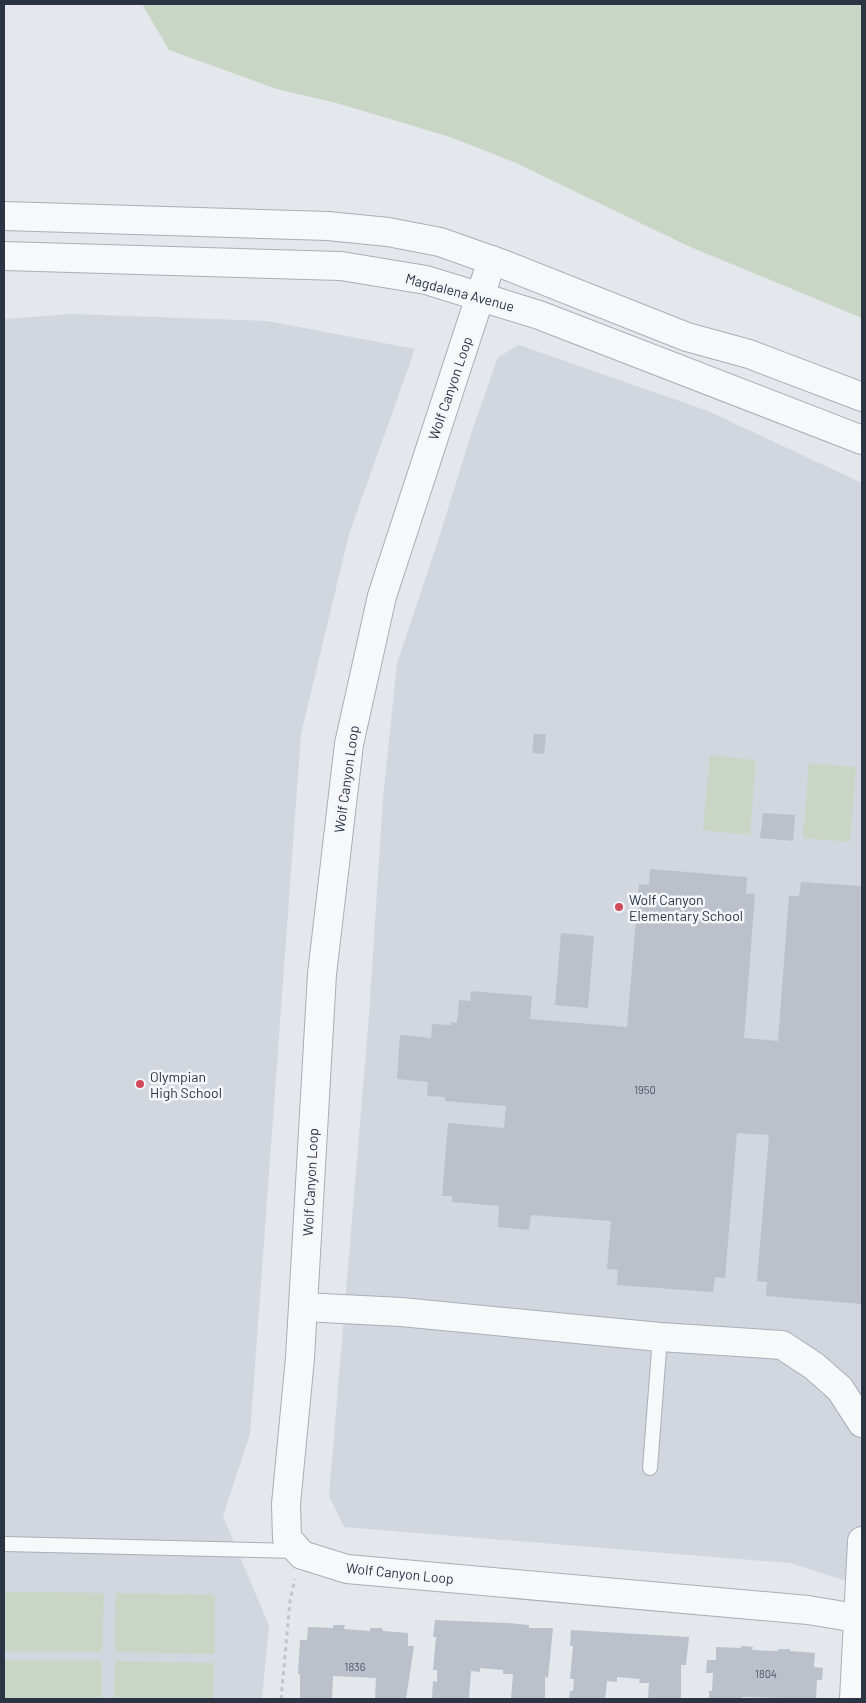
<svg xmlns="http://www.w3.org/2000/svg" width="866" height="1703" font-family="Barlow,sans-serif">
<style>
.built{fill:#d2d6de}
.green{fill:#c9d6c5}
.building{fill:#bbc0ca}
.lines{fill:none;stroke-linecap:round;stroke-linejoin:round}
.service-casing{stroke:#a9aeb7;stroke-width:16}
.minor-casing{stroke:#a9aeb7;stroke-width:30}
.tertiary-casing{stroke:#a9aeb7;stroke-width:30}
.path{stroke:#c2c5cb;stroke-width:3;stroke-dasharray:4 4;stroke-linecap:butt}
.service{stroke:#f7f8fa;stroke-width:14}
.minor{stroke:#f7f8fa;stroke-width:28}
.tertiary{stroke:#f7f8fa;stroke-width:28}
.poi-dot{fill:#d1495b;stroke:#f4f6f9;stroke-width:2}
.labels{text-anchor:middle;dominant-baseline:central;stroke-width:5;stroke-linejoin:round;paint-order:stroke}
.number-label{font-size:11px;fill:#4f5766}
.street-label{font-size:14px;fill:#2b3445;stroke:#f4f6f9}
.poi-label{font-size:14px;fill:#2b3445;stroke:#f4f6f9;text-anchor:start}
</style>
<rect width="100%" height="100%" fill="#e4e7ec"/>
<g class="built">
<path d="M73,314l194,7 148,28 -66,185 -48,200 -51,700 -27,82 46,110 -7,73h-258v-1380z"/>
<path d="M519,345l189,66 154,72v1103l-72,-23 -446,-36 -15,-31 40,-481 14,-216 14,-136 41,-122 35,-113 25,-71z"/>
</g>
<g class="green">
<path d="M142,4h720v314l-174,-72 -174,-84 -64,-25 -110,-33 -63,-15 -108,-39z"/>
<path d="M710,755l46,5 -6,75 -47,-5z"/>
<path d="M809,763l47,4 -6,75 -47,-4z"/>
<path d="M4,1592l100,1 -2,59 -98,-1z"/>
<path d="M116,1593l99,2 -1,59 -99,-2z"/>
<path d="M4,1660l98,1v38h-98z"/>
<path d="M115,1661l99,2 -1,36h-99z"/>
</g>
<g class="building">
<path d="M534,734h12l-2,20 -12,-1z"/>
<path d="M763,813l32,2 -2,26 -33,-3z"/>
<path d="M650,869l97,8 -1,17h9l-11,144 34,3 11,-145h10l2,-14 61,4v418l-96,-8 1,-14 -10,-1 12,-146 -32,-2 -12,145 -10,-1 -2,15 -96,-7 1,-15 -11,-1 4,-48 -80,-6 -2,15 -31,-3 1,-21 -47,-4v-6h-10l6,-73 56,5 2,-22 -61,-5v-4l-18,-1 1,-14 -31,-3 3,-44 31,3 1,-14 19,1v-3l6,1 2,-23 11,1 1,-10 61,5 -2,23 97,8 12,-143 10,1z"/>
<path d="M561,933l33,3 -6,72 -33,-3z"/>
<path d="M435,1620l72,3 22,2v3h24l-5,50 -3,-1v22h-34l2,-25h-10v-4l-23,-2v4l-9,-1 -2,28 -37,-1 1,-17 4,1v-12h-4l3,-33h-3z"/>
<path d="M333,1625h12l-1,4 26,2v-3h12l1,3 25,2v13h6l-8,53h-31l1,-21 -43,-2 -1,23h-32v-25h-2l2,-34h7l1,-13 25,1z"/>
<path d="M571,1630l118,7 -3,28h-5v34h-33l1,-16h-10l1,-4 -23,-2v5l-10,-1 -2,18h-36l1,-8h3l1,-12h-4l3,-33h-3z"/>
<path d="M741,1646l12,1 -1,3 26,1v-2h12v2l25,2 -1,14 9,1 -1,12h-5l-1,19 -74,-2v2h-33v-8h3l1,-18h-7l1,-13h9v-13l25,1z"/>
</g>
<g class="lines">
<defs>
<g id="service">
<path d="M650,1468l10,-131"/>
<path d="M4,1544l294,7"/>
</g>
<g id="minor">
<path d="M303,1307l98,5 259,25 122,8 32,21 26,23 22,34"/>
<path d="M854,1699l8,-158"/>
</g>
<g id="tertiary">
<path d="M4,216l324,10 60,6 52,10 65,23 182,72 62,17 113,43"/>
<path d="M4,256l337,10 85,14 113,35 323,125"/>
<path d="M492,260l-110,336 -33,148 -27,230 -22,384 -14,146 1,34 15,17 45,14 461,41 54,9"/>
</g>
</defs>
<use href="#service" class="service-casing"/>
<use href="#minor" class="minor-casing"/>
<use href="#tertiary" class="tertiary-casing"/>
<path class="path" d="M281,1699l9,-98 5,-22"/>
<use href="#service" class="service"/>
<use href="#minor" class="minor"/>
<use href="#tertiary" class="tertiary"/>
</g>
<g class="poi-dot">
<circle cx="619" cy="907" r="5"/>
<circle cx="140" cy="1084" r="5"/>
</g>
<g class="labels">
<g class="number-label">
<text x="645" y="1089">1950</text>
<text x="355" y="1666">1836</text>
<text x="766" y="1673">1804</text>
</g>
<g class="street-label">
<text transform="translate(460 292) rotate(15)">Magdalena Avenue</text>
<text transform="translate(450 388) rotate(-71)">Wolf Canyon Loop</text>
<text transform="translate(346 779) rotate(-82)">Wolf Canyon Loop</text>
<text transform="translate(310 1182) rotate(-87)">Wolf Canyon Loop</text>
<text transform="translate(400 1573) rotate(6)">Wolf Canyon Loop</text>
</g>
<g class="poi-label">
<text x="629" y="899">Wolf Canyon<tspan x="629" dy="16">Elementary School</tspan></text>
<text x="150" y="1076">Olympian<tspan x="150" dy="16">High School</tspan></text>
</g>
</g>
<rect width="866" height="1703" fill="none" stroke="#2b3445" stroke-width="10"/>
</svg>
